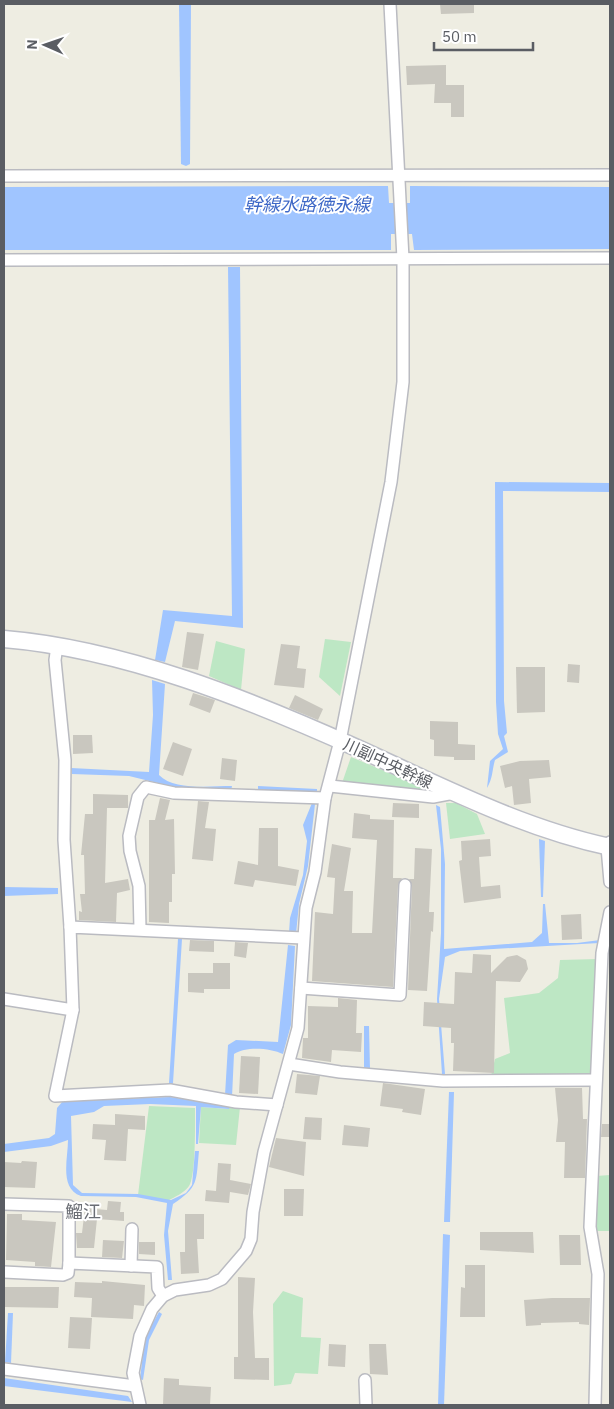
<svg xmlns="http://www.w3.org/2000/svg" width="614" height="1409" font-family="'IBM Plex Sans','Noto Sans JP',sans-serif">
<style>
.green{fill:#bde7c4}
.water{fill:#a0c5ff}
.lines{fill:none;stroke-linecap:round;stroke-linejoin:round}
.stream{stroke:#a0c5ff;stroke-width:4}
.building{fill:#c9c7bf}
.street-casing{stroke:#babbc1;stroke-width:14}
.secondary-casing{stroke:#bcbec6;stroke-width:19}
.street{stroke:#fff;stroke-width:11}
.secondary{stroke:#fff;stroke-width:16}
.labels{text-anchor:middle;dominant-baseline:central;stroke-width:4;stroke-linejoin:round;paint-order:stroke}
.street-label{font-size:16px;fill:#5a5d63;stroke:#fff}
.water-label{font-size:18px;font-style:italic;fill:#3e68c7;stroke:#fff}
.neighbourhood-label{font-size:18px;fill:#6b6e75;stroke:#fff}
</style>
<rect width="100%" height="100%" fill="#eeede2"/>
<g class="green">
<path d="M325,639l26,3 -11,54 -21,-19z"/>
<path d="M216,641l29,8 -4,41 -32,-14z"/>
<path d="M351,757l75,31 1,6 -85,-11z"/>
<path d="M446,803h10l21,11 8,20 -35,5z"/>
<path d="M598,959l-6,117h-101l4,-17 15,-6 -6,-55 35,-5 19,-15 2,-18z"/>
<path d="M149,1106l46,2c0,15 1,68 -6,78 -5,7 -14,11 -22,15l-29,-6z"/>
<path d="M230,1106l10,1 -4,38 -37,-2 2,-36 27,2z"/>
<path d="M610,1175v56h-16l2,-55z"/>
<path d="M283,1291l20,7 -2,39 20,1 -3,36 -23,-1 -4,11 -17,2 -1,-82z"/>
</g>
<g class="water">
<path d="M179,4h12l-1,160 -4,2 -5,-2z"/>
<path d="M388,186l1,17h21v-17l200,1v62l-196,1 -2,-16h-21v16h-387v-63z"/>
<path d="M228,267h12l3,361 -68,-7 -10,41 -10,-2 8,-50 69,6z"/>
<path d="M495,482l115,1v9l-107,-1 1,210 3,32 -3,3 4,16 -13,8c-3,10 -2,18 -8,28l3,-27 13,-12 -5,-15 -2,-32z"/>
<path d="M152,680l13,4 -6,91c15,16 52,11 73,11l-1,5 -53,-3 -49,-12 -57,-2 -1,-6 78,4 4,-57z"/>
<path d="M258,786l59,3v5l-59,-3z"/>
<path d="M312,803l3,1 -7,62 -9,38 -3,30 -7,-1 1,-15 13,-43 4,-34 -4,-16z"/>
<path d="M436,805l4,2 5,57 -1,85 88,-7 10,-9 1,-29h2l4,39h28l23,-3 -1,3 -139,8 -15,6 -6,42 6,75h-3l-5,-75 4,-66v-84z"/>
<path d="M539,839l6,2 -2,56h-2z"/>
<path d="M4,887l54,1v6l-54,2z"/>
<path d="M288,945l7,1 -4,79 -8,29c-13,-6 -37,-8 -49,0l-2,43 -7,-2 3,-50 8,-5 42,2z"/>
<path d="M364,1026h5l1,44h-6z"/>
<path d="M449,1092h5l-4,130h-6z"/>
<path d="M170,1097l60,9 -1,3 -28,-2 -3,37h-2v-38l-46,-2 -46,2 -10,6 -23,4 2,69 9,8 56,1 33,6 15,-7 6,-8 3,-34h4c-3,30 0,36 -26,53l-5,27 4,49h-4l-4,-45 3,-32 -31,-6 -55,-1c-22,-8 -13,-37 -13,-56l-17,6 -47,6v-8l45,-6 6,-4 2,-26 6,-7z"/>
<path d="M443,1234l7,1 -6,170h-6z"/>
<path d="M159,1312l3,2 -13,26 -6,40 -3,-1 5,-42z"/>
<path d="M8,1313h5l-2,50 -6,-1z"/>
<path d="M4,1378l124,18 4,6 -128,-16z"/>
</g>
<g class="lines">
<path class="stream" d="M171,1083l9,-144"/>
</g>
<g class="building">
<path d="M440,4h34v9l-33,1z"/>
<path d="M446,65v20h18v32h-13v-14h-17l1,-19 -28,1 -1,-19z"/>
<path d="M187,632l17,2 -6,36 -16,-3z"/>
<path d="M281,644l19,2 -3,22 9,1 -2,19 -30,-3z"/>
<path d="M568,664l12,1 -1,18 -12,-1z"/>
<path d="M516,667h29v45l-28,1z"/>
<path d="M193,693l22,7 -5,13 -21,-8z"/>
<path d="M295,695l28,14 -5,11 -29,-12z"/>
<path d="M430,721l28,1v22l17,1v15h-21v-3l-20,-1v-16l-4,-1z"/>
<path d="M73,735h19l1,18 -20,1z"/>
<path d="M173,742l19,7 -9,27 -20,-7z"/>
<path d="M222,758l15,2 -2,21 -15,-2z"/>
<path d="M549,760l2,17 -22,2 2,24 -17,2 -2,-19 -7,2 -5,-22 20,-5z"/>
<path d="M93,794l35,1v13h-21l-2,75 23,-4 2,11 -13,3 -1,29 -37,-2v-9l3,1 -2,-18h5l-1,-39h-3l4,-41h8z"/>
<path d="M160,798l10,2 -5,20 9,-1 1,55h-3v28h-3v21l-20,-1v-102h6z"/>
<path d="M198,801l11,1 -4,26 11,1 -3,32 -21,-2z"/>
<path d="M393,803l26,1v14l-27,-1z"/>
<path d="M354,813l16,2v4l24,1 -1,58h9l-4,7 -5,102 -81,-6 3,-69 18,2 2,-36 -8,-1 5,-33 19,4 -7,43h9l-1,42h20l5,-93 -25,-2z"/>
<path d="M259,828h19v38l21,4 -3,16 -41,-6 -2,7 -19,-3 4,-23 20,4z"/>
<path d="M490,839l1,17 -12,1 2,30 19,-2 1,13 -37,5 -5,-42 3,-1 -1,-19z"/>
<path d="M415,848l17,1 -3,63h5l-1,20 -2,-1 -4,60 -19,-1 4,-105 -3,-6h5z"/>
<path d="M581,914l1,25 -20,1 -1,-25z"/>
<path d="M190,940l24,1v11l-25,-1z"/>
<path d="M235,942l13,1 -2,15 -12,-2z"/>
<path d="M473,954l18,1v18l16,-16 10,-2 9,5 2,9 -8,13 -24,-1 -2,92 -41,-2 1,-28h-3v-15l-28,-2 1,-24 30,2 1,-32 17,1z"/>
<path d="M213,963h17v26h-26v4l-16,-1v-19h25z"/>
<path d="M338,998l19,2 -1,33h6l-1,19 -29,-2 -1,12 -29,-4 1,-20h5v-32l30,1z"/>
<path d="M241,1056l19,1 -2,37 -19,-1z"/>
<path d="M297,1074l23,2 -3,19 -22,-2z"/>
<path d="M383,1083l42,6 -4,26 -19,-3 1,-3 -23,-3z"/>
<path d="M555,1088h27l1,31h4l-2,59h-21l1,-36h-9l2,-22z"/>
<path d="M115,1114l30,2v14l-17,-1 -2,32 -22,-1 2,-20 -14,-1 1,-15 22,1z"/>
<path d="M305,1117l17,1 -1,22 -18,-1z"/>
<path d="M602,1124h7v13h-8z"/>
<path d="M344,1125l26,3 -2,19 -26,-2z"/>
<path d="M276,1138l30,4 -2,34 -35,-9z"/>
<path d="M22,1161l15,1 -2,26 -31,-1v-25l17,1z"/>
<path d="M218,1163l13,1 -1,16 21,4 -3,11 -18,-3 -1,11 -24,-2 1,-11 10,1z"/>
<path d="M284,1189h20l-1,27h-19z"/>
<path d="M108,1201l13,1 -1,10h4v9l-27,-2 -3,29h-17l-1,-15h6l3,-25 22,2z"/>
<path d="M7,1214h15v6l34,2 -5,45 -16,-1v-4l-29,-2z"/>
<path d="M185,1214h19v25h-7l2,34 -18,1 -1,-22h5z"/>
<path d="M480,1232h53l1,21 -54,-3z"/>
<path d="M559,1235h21l1,30h-21z"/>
<path d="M103,1240l21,1 -2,17 -20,-1z"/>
<path d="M139,1242h16v13l-16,-1z"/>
<path d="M465,1265h20v52h-25l1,-30 4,1z"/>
<path d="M238,1277l17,1 -2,34 2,46h14v22l-35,-1v-22h4z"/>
<path d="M102,1281l43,4 -1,21 -10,-1 -1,14 -42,-2 1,-19 -18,-1 1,-15 27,1z"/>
<path d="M4,1287h55l-1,21 -54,-1z"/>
<path d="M552,1298h38l-1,27 -10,-1v-2l-38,1v2l-15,1 -2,-26z"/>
<path d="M70,1317l22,1 -2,31 -22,-1z"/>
<path d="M329,1344l17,1 -1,22 -17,-1z"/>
<path d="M369,1344h17l2,31 -18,-1z"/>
<path d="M164,1378l15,1v6l32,2 -1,18h-47z"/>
</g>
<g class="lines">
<defs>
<g id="street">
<path d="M4,176l606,-1"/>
<path d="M4,260l606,-2"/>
<path d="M57,646l-2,14 10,100 -1,80 6,87"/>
<path d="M330,786l103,11 21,-4"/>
<path d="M610,842l-3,5 3,35"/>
<path d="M140,929l-1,-43 -9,-35 -1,-15 9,-39 8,-10 28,6 151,5"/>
<path d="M301,988l99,7 5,-110"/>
<path d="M4,999l69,11 -3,-83 233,11"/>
<path d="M73,1010l-18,86 115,-6 66,12 41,3"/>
<path d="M289,1064l51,8 103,9 153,-1"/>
<path d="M4,1204l65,2v57"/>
<path d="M131,1266l1,-37"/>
<path d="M4,1272l59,3 5,-2 1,-10 88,4 1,21 5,8"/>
<path d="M4,1369l131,17"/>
<path d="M365,1380l1,25"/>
<path d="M140,1405l-7,-32 7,-37 12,-27 11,-13 12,-6 34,-5 13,-6 24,-28 5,-12 2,-27 11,-60 34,-124 8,-120 9,-36 10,-74 15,-57 51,-259 12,-100v-123l-13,-255"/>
<path d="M595,1405l3,-131 -8,-47 12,-274 8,-41"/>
</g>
<path id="secondary" d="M4,639c120,10 244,60 353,109 82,37 164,80 253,99"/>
</defs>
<use href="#street" class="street-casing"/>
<use href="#secondary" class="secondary-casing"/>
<use href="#street" class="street"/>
<use href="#secondary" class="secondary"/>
</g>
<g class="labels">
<g class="street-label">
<text transform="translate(388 763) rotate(25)">川副中央幹線</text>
</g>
<g class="water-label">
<text x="307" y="204">幹線水路徳永線</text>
</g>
<g class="neighbourhood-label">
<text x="83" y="1211">鰡江</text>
</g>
</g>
<rect width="614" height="1409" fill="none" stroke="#5a5d63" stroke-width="10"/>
<g transform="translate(45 45) rotate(272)" stroke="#ffffff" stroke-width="4" paint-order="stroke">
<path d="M0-4L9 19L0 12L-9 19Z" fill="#5a5d63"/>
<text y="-8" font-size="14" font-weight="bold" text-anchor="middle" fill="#5a5d63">N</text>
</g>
<path d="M434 42v8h99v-8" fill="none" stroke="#5a5d63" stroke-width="2.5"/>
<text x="442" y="42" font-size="15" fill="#5a5d63" stroke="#ffffff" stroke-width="4" paint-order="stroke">50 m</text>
</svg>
